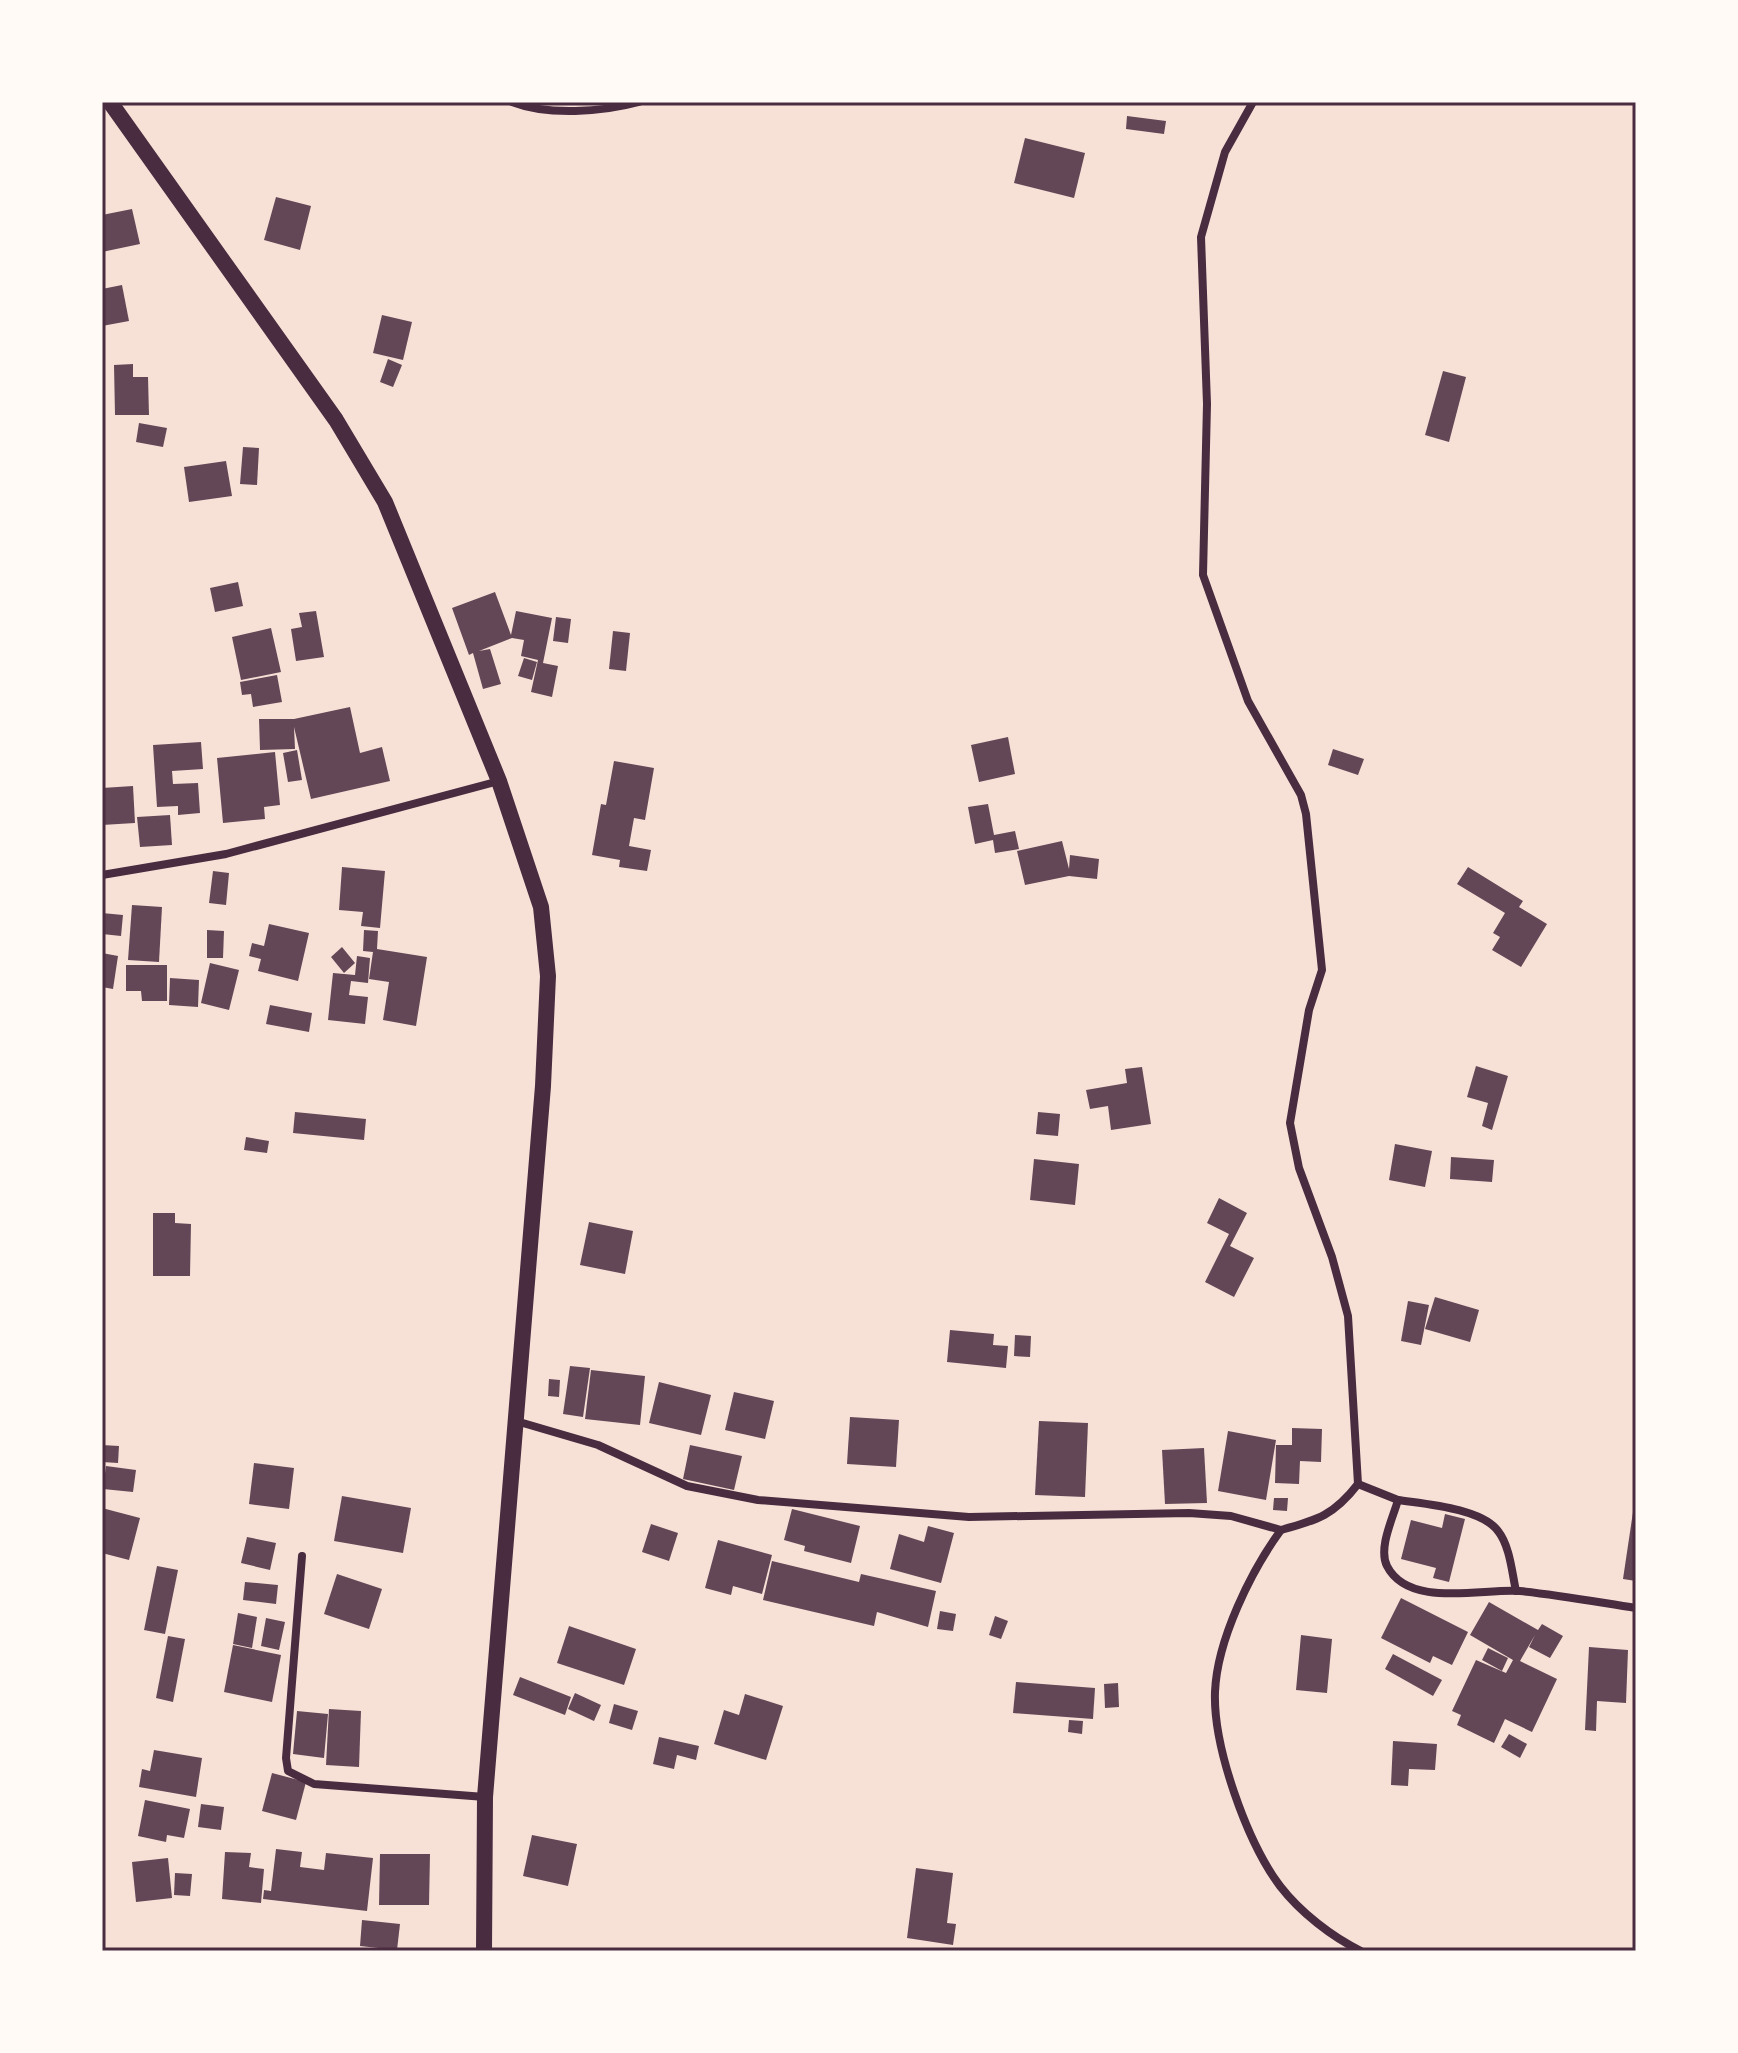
<svg xmlns="http://www.w3.org/2000/svg" width="1738" height="2053" font-family="Inter,sans-serif">
<style>
.building{fill:#644757}
.lines{fill:none;stroke-linecap:round;stroke-linejoin:round}
.minor{stroke:#4a2c40;stroke-width:8}
.secondary{stroke:#4a2c40;stroke-width:16}
.neatline{fill:none;stroke:#4a2c40;stroke-width:3}
</style>
<rect width="100%" height="100%" fill="#f7e1d7"/>
<g class="building">
<path d="M1127,116l39,5 -2,13 -38,-5z"/>
<path d="M1025,138l60,15 -11,45 -60,-15z"/>
<path d="M276,197l35,9 -11,44 -36,-10z"/>
<path d="M132,209l8,35 -38,8v-37z"/>
<path d="M122,285l7,36 -27,5v-37z"/>
<path d="M382,315l30,7 -9,38 -30,-7z"/>
<path d="M388,359l14,6 -9,22 -13,-5z"/>
<path d="M133,364v13h15l1,38h-34l-1,-50z"/>
<path d="M1443,371l23,6 -17,65 -24,-7z"/>
<path d="M139,423l28,5 -4,19 -27,-5z"/>
<path d="M243,447l16,1 -2,37 -17,-1z"/>
<path d="M226,461l6,35 -43,6 -5,-35z"/>
<path d="M238,582l5,24 -28,6 -5,-24z"/>
<path d="M495,592l16,43 5,-24 36,7 -9,45 15,3 -6,31 -21,-5 7,-32 -17,-4 3,-16 -12,-2 -33,13 11,-2 11,35 -18,5 -10,-36 -4,2 -17,-47z"/>
<path d="M316,611l8,46 -28,4 -5,-32 11,-2 -3,-14z"/>
<path d="M556,617l15,2 -3,24 -15,-2z"/>
<path d="M271,628l10,44 -40,8 -9,-43z"/>
<path d="M613,631l17,2 -4,38 -17,-2z"/>
<path d="M524,658l13,4 -5,18 -14,-4z"/>
<path d="M277,675l5,27 -29,5 -2,-13 -9,1 -2,-13z"/>
<path d="M350,707l10,46 22,-6 8,34 -79,18 -17,-72 1,22 -35,1 -1,-31h35z"/>
<path d="M1008,737l7,37 -36,8 -8,-37z"/>
<path d="M201,742l2,27 -31,2 1,13 25,-1 2,30 -22,2v-9l-21,1 -4,-62z"/>
<path d="M1333,749l31,10 -6,16 -30,-10z"/>
<path d="M297,750l5,30 -14,2 -5,-29z"/>
<path d="M275,752l5,53 -16,2 1,12 -42,4 -6,-65z"/>
<path d="M614,761l40,7 -9,52 -11,-2 -5,28 22,4 -4,21 -28,-4 1,-7 -28,-5 9,-51 5,1z"/>
<path d="M133,786l2,37 -33,2v-37z"/>
<path d="M988,804l6,31 21,-4 4,18 -24,4 -2,-13 -18,4 -7,-37z"/>
<path d="M170,815l2,30 -32,2 -3,-30z"/>
<path d="M1062,841l7,28 1,-14 29,4 -2,20 -28,-3 -44,9 -8,-34z"/>
<path d="M342,867l43,4 -5,57 -19,-2 2,-14 -24,-2z"/>
<path d="M1468,867l55,34 -4,6 28,17 -26,43 -29,-17 8,-13 -7,-4 12,-20 -48,-29z"/>
<path d="M213,871l16,2 -3,32 -17,-2z"/>
<path d="M132,905l30,2 -3,55 -31,-2z"/>
<path d="M102,913l21,2 -2,21 -19,-2z"/>
<path d="M269,924l40,9 -11,48 -40,-10 3,-12 -12,-3 3,-13 12,3z"/>
<path d="M207,930l17,1 -1,27h-16z"/>
<path d="M364,930l14,1 -1,18 50,8 -11,69 -33,-6 6,-38 -20,-3 4,-27 -10,-1z"/>
<path d="M342,947l13,16 -11,10 -13,-16z"/>
<path d="M102,953l16,3 -5,33 -11,-2z"/>
<path d="M357,956l13,2 -2,25 -17,-2 -2,14 19,2 -3,27 -37,-4 5,-47 22,2z"/>
<path d="M210,963l29,7 -10,40 -28,-7z"/>
<path d="M126,965h41v36h-25l-1,-10h-15z"/>
<path d="M170,978l29,2 -1,27 -29,-2z"/>
<path d="M270,1005l42,8 -3,19 -43,-8z"/>
<path d="M1476,1066l32,10 -16,54 -10,-4 6,-23 -21,-6z"/>
<path d="M1142,1067l9,57 -40,6 -3,-24 -18,3 -4,-19 41,-7 -2,-14z"/>
<path d="M295,1112l71,7 -2,21 -71,-7z"/>
<path d="M1038,1112l22,2 -2,22 -22,-2z"/>
<path d="M246,1137l23,4 -2,12 -23,-3z"/>
<path d="M1395,1144l37,7 -7,36 -36,-7z"/>
<path d="M1451,1157l43,3 -2,22 -42,-3z"/>
<path d="M1034,1159l45,5 -4,41 -45,-5z"/>
<path d="M1219,1198l28,15 -17,33 24,12 -20,39 -29,-15 24,-48 -22,-11z"/>
<path d="M153,1213h22v10l16,1 -1,52h-37z"/>
<path d="M589,1222l44,9 -8,43 -45,-9z"/>
<path d="M1435,1297l44,13 -9,32 -45,-13z"/>
<path d="M1408,1301l21,4 -8,40 -20,-4z"/>
<path d="M950,1330l44,4 -1,11 15,1 -2,22 -59,-6z"/>
<path d="M1015,1335l16,1 -1,21 -16,-1z"/>
<path d="M570,1366l20,2 -7,49 -20,-3z"/>
<path d="M591,1370l54,6 -5,49 -55,-6z"/>
<path d="M549,1379l11,1 -1,17 -11,-1z"/>
<path d="M659,1382l52,13 -10,40 -52,-12z"/>
<path d="M734,1392l40,9 -9,38 -40,-9z"/>
<path d="M850,1417l49,3 -3,47 -49,-3z"/>
<path d="M1039,1421l49,2 -3,74 -50,-2z"/>
<path d="M1292,1428l30,1 -1,33 -21,-1 -1,23 -24,-1 1,-38h16z"/>
<path d="M1228,1431l48,9 -10,60 -48,-9z"/>
<path d="M102,1445l17,1 -1,17 -16,-1z"/>
<path d="M690,1445l52,11 -8,34 -51,-11z"/>
<path d="M1204,1448l3,55 -42,1 -3,-54z"/>
<path d="M254,1463l40,5 -5,41 -40,-5z"/>
<path d="M106,1466l30,4 -3,22 -30,-3z"/>
<path d="M342,1496l69,12 -8,45 -69,-12z"/>
<path d="M1274,1498h14l-1,13 -14,-1z"/>
<path d="M102,1508l38,10 -11,42 -27,-7z"/>
<path d="M792,1509l68,17 -9,37 -47,-12 1,-5 -21,-6z"/>
<path d="M1633,1512h3v69l-13,-2z"/>
<path d="M1445,1514l20,5 -16,63 -16,-4 3,-10 -35,-9 10,-39 31,8z"/>
<path d="M651,1524l27,9 -9,28 -27,-9z"/>
<path d="M928,1526l26,7 -13,50 -51,-14 9,-35 25,8z"/>
<path d="M247,1537l29,6 -6,27 -29,-7z"/>
<path d="M718,1540l54,15 -10,39 -29,-8 -2,9 -26,-7z"/>
<path d="M772,1561l87,21 2,-8 75,17 -8,36 -51,-15 -3,14 -111,-26z"/>
<path d="M157,1566l21,4 -13,64 -21,-4z"/>
<path d="M337,1574l45,15 -13,40 -45,-15z"/>
<path d="M245,1582l33,3 -2,19 -33,-4z"/>
<path d="M1401,1598l67,34 -16,33 -19,-9 -3,7 -49,-25z"/>
<path d="M1489,1602l49,28 4,-6 21,12 -13,22 -21,-11 6,-12 -15,26 37,18 -25,53 -27,-13 -11,24 -37,-18 4,-10 -9,-4 24,-51 30,13 7,-13 -43,-25z"/>
<path d="M940,1611l16,3 -3,17 -16,-2z"/>
<path d="M238,1613l19,4 -5,31 -19,-4z"/>
<path d="M995,1616l13,5 -7,18 -12,-4z"/>
<path d="M266,1618l19,4 -6,28 -18,-4z"/>
<path d="M569,1626l67,23 -12,36 -67,-22z"/>
<path d="M1301,1635l31,4 -5,54 -31,-3z"/>
<path d="M168,1636l17,3 -12,63 -17,-4z"/>
<path d="M233,1645l48,10 -9,47 -48,-10z"/>
<path d="M1589,1647l39,3 -2,53 -29,-2 -1,30 -11,-1z"/>
<path d="M1488,1648l20,10 -6,13 -20,-11z"/>
<path d="M1393,1654l49,26 -9,16 -48,-27z"/>
<path d="M520,1677l51,20 -6,18 -52,-20z"/>
<path d="M1016,1682l79,6 -2,31 -80,-6z"/>
<path d="M1118,1683l1,24 -14,1 -1,-24z"/>
<path d="M575,1693l26,12 -7,16 -26,-12z"/>
<path d="M745,1694l38,12 -17,54 -52,-16 10,-34 15,5z"/>
<path d="M614,1704l24,7 -6,19 -23,-7z"/>
<path d="M329,1709l32,2 -2,56 -33,-2z"/>
<path d="M297,1711l31,3 -4,44 -31,-4z"/>
<path d="M1069,1720l14,1 -1,13 -14,-2z"/>
<path d="M1509,1734l18,10 -7,14 -19,-11z"/>
<path d="M659,1737l40,9 -3,14 -19,-5 -3,14 -21,-5z"/>
<path d="M1393,1741l44,3 -2,26 -26,-1 -1,17 -17,-1z"/>
<path d="M154,1750l48,8 -6,39 -57,-10 3,-18 8,2z"/>
<path d="M272,1773l34,9 -10,38 -34,-9z"/>
<path d="M145,1800l45,9 -6,29 -17,-3 -1,7 -28,-6z"/>
<path d="M201,1804l23,3 -3,23 -23,-3z"/>
<path d="M532,1835l45,9 -9,42 -45,-10z"/>
<path d="M276,1849l26,3 -2,15 24,3 2,-17 47,5 -6,53 -104,-12 1,-9 7,1z"/>
<path d="M225,1852l26,1 -2,14 15,2 -3,34 -39,-4z"/>
<path d="M380,1854h50l-1,51h-50z"/>
<path d="M168,1858l4,40 -36,4 -4,-40z"/>
<path d="M916,1868l37,5 -6,50 9,1 -3,21 -46,-7z"/>
<path d="M175,1873l17,1 -2,22 -16,-1z"/>
<path d="M362,1920l38,4 -3,26 -37,-4z"/>
</g>
<g class="lines">
<g class="minor">
<path d="M512,102c36,14 90,10 127,0"/>
<path d="M1253,102l-28,50 -24,85 6,167 -4,171 45,126 53,94 5,19 16,156 -13,40 -19,113 9,45 33,89 16,59 10,168c-24,31 -40,36 -77,46 -30,41 -64,110 -66,162 -2,55 32,150 65,194 20,26 52,51 81,65"/>
<path d="M102,875l124,-21 273,-73"/>
<path d="M516,1421l82,24 89,41 71,14 211,17 220,-4 42,3 50,14"/>
<path d="M1358,1484l40,16c-5,18 -20,48 -11,66 22,43 96,22 133,25 39,4 77,11 116,17"/>
<path d="M1398,1500c26,4 83,8 100,31 12,15 14,42 18,60"/>
<path d="M302,1556l-16,202 2,13 26,13 171,13"/>
</g>
<path class="secondary" d="M110,102l226,318 49,82 114,279 42,126 7,69 -5,110 -58,711 -1,154"/>
</g>
<rect width="1738" height="2053" fill="none" stroke="#fffaf5" stroke-width="208"/>
<rect x="104" y="104" width="1530" height="1845" class="neatline"/>
</svg>
